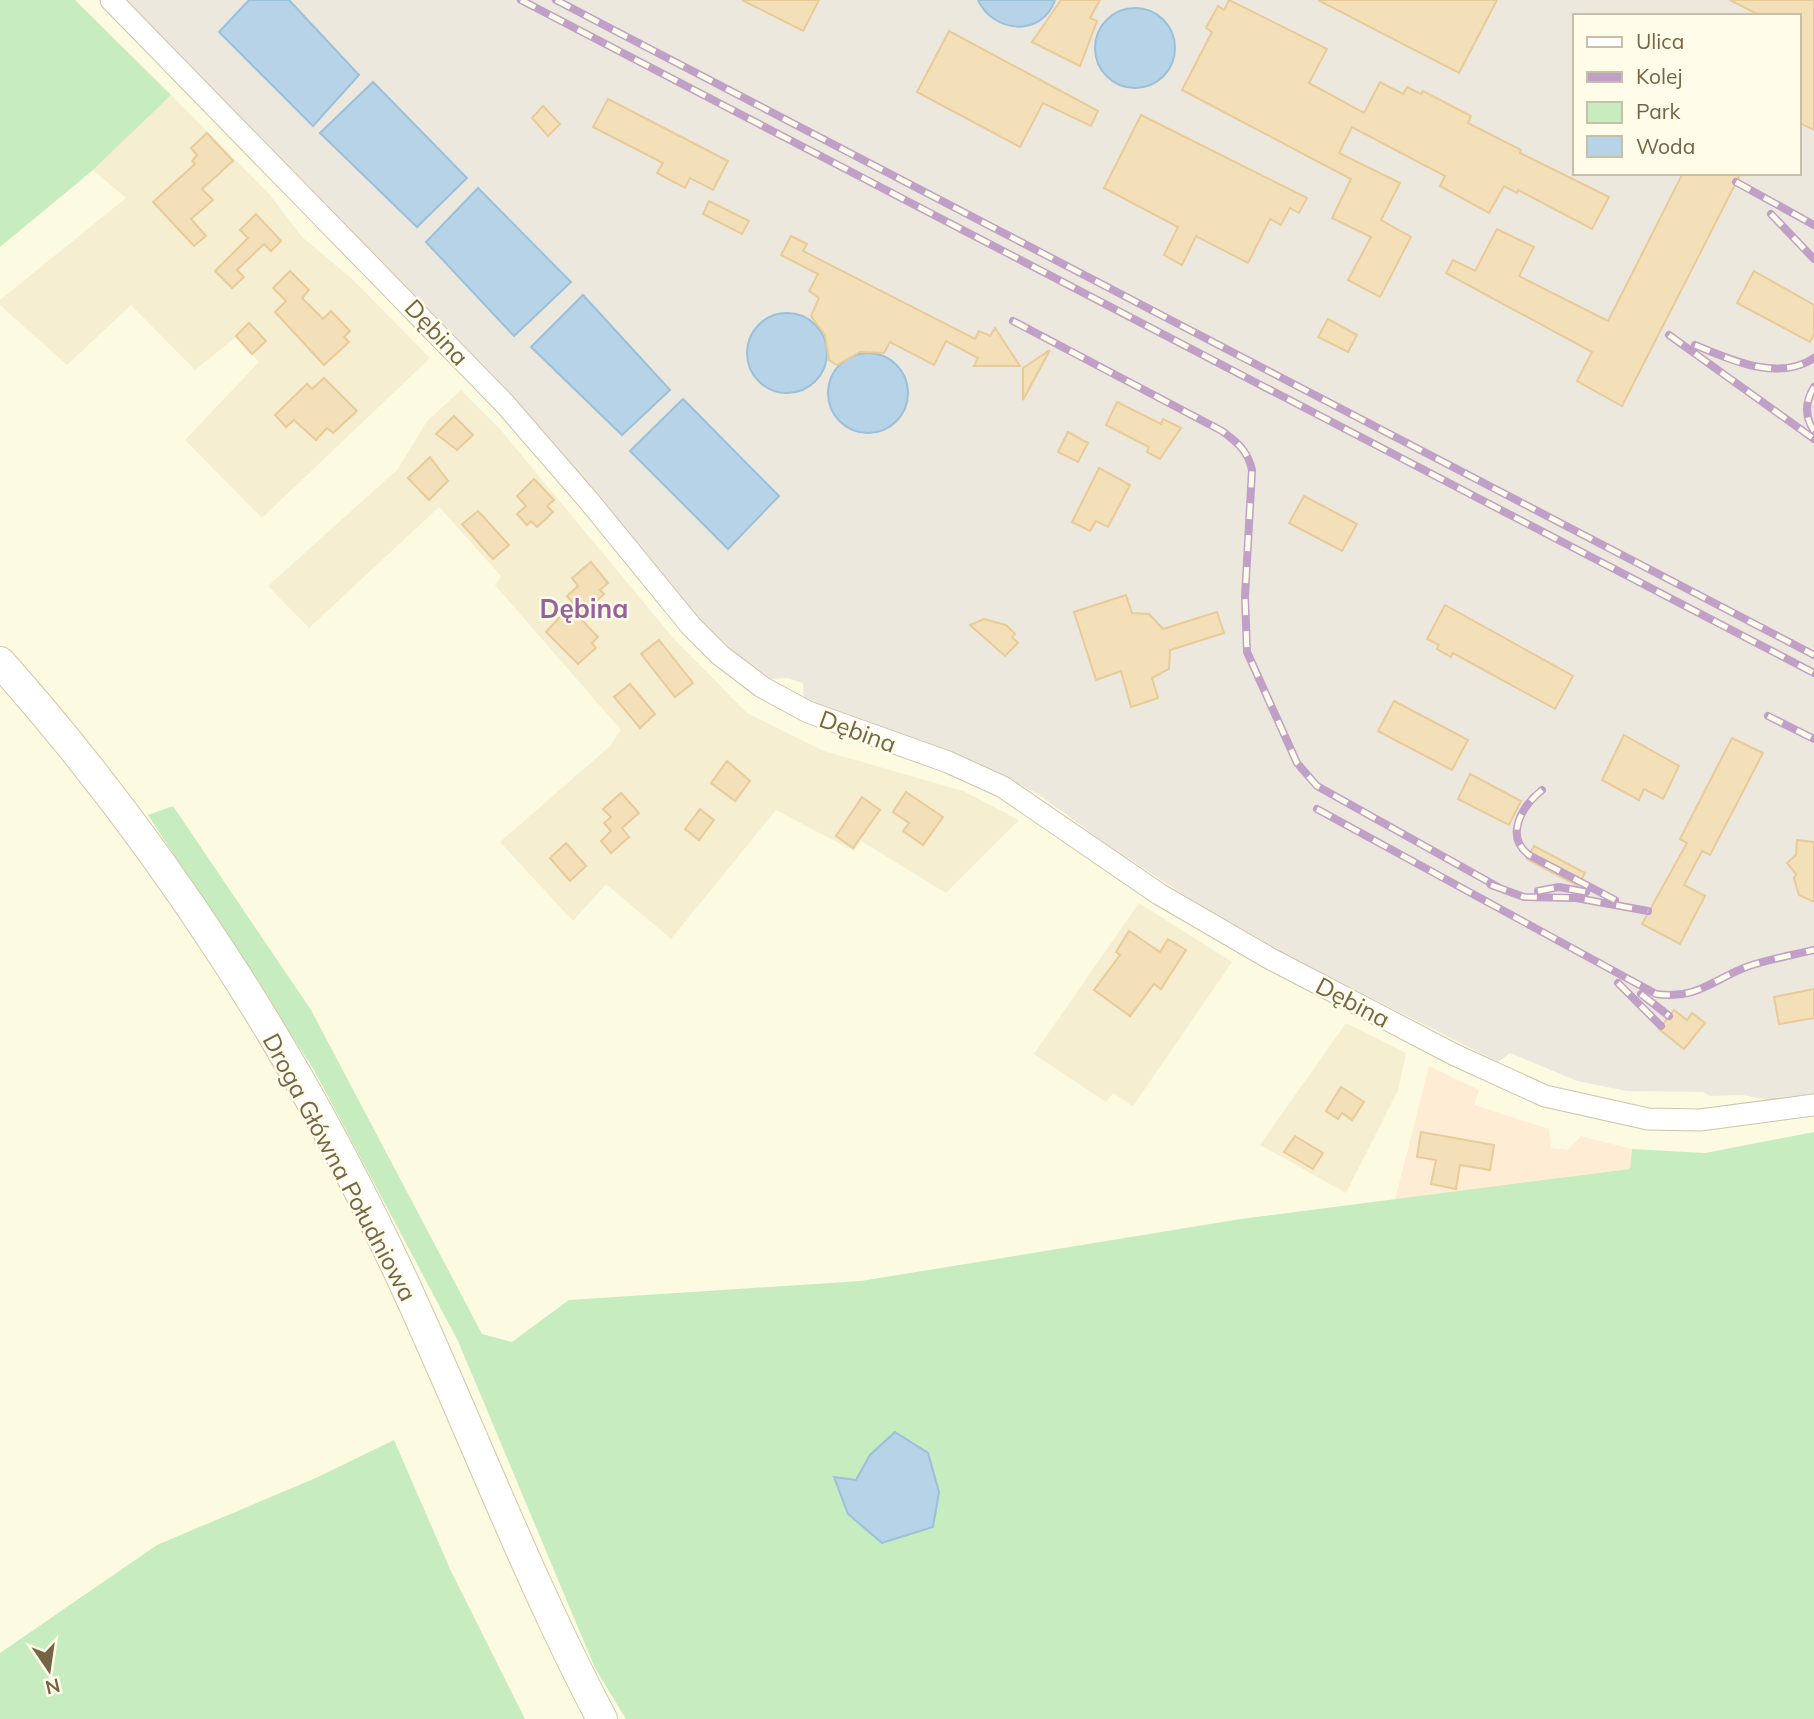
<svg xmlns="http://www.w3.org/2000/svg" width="1814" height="1719" font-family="Mulish,sans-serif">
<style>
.residential{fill:#f5eed0}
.commercial{fill:#feecd5}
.industrial{fill:#ece8dd;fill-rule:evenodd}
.green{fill:#c6ecc0}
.water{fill:#b6d3e8;stroke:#9bc0da;stroke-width:2}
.building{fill:#f4e0b8;stroke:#e8cb98;stroke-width:2}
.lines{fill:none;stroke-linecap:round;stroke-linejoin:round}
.street-casing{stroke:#cfc3a8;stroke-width:23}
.secondary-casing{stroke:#d2c6a5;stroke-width:32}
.street{stroke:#fff;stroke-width:21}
.secondary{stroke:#fff;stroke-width:30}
.rail-casing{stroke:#c0a0c7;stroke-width:8}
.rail{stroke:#fffce9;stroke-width:5;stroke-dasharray:16;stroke-linecap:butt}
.labels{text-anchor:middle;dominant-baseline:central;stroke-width:5;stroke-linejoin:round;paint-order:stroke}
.street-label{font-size:24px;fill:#766447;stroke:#fffce9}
.neighbourhood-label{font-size:26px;font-weight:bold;fill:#96629a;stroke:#fffce9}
</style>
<rect width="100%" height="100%" fill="#fdfae2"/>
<g class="residential">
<path d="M171,95l99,100 32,42 49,41 79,80 -168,160 -77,-78 74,-78 -23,-25 -41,33 -64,-65 -64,60 -67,-60v-5l126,-102 -33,-28z"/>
<path d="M461,390l39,39 173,209 74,75 77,38 139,40 56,29 -73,73 -85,-52 -7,10 -78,-41 -105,129 -65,-55 -33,37 -73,-79 110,-96 11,-16 -126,-145 7,-8 -63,-70 -130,121 -41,-42 130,-117 29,-48z"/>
<path d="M1139,903l93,59 -99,144 -20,-13 -7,9 -72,-48z"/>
<path d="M1346,1023l60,30 -8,37 -52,103 -86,-48z"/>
</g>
<path class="commercial" d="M1429,1066l50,24 -5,15 75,24 2,19 17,2 13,-14 51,13 -2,20 -235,31z"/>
<path class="industrial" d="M124,0h1690v1095l-36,7 -35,-7 -33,1 -7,-4 -76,-1 -50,-10 -67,-28 -12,9 -259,-131 -134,-88 -67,-49 -62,-32 -172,-61 -1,-18 -15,-5 -17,1 -32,-23 -44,-41 -172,-207zM1574,16h224v157h-224z"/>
<g class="green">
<path d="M0,0h75l96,95 -78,75 -93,77z"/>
<path d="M173,806l138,204 171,324 30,8 57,-42 292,-19 380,-62 389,-50 2,-20 73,4 109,-21v587h-1188l-31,-51 -137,-327 -144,-271 -166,-255z"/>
<path d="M394,1440l56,129 75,150h-525v-66l157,-108 161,-68z"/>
</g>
<g class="water">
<path d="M249,0h40l70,75 -46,51 -94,-94z"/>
<path d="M978,0h77c-13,38 -62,33 -77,0z"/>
<circle cx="1135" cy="48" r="40"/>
<path d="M373,82l94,96 -50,49 -97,-94z"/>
<path d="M478,188l93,94 -57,54 -88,-94z"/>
<path d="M583,295l87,95 -48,45 -91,-88z"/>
<circle cx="787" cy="353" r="40"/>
<circle cx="868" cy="393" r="40"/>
<path d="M683,399l96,97 -51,53 -98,-98z"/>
<path d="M895,1432l33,21 11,39 -6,35 -51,16 -34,-29 -14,-37 22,3 14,-25z"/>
</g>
<g class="building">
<path d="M742,0h77l-16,31z"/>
<path d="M1061,0h39l-10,18 7,3 -17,45 -48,-24z"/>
<path d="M1229,0l98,49 -18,34 55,30 16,-31 23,12 4,-7 14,7 2,-3 48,25 -3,7 53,27 -1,3 89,44 -17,32 -74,-39 -1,3 -13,-7 -15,27 -49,-27 5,-10 -93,-49 -13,26 61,30 -19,37 30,17 -31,60 -32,-17 23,-43 -39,-19 19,-39 -169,-89 30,-58 -6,-4 12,-22 6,4z"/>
<path d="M1318,0h179l-38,73z"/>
<path d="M1730,0h84v130l-16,-8v-106h-37z"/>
<path d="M949,31l149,80 -7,15 -48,-23 -23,44 -103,-55z"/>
<path d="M608,99l120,62 -15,29 -23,-12 -5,10 -28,-15 6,-10 -70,-36z"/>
<path d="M543,106l17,18 -12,12 -16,-18z"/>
<path d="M1141,115l166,83 -8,15 -9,-5 -9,17 -11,-6 -22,44 -52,-27 -14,29 -18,-10 14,-28 -74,-39z"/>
<path d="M207,133l26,28 -31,28 11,11 -22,19 15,17 -12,10 -41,-44 42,-38 -3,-3 5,-6 -6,-7z"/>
<path d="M1683,173h58l-119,233 -45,-25 15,-29 -146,-79 7,-13 22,11 22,-42 37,18 -15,29 89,45z"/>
<path d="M709,201l40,20 -7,13 -39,-20z"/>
<path d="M256,214l25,27 -10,10 -7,-7 -27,26 7,7 -12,11 -17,-17 33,-33 -8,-8z"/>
<path d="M791,236l16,8 -4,7 172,88 4,-8 11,5 5,-8 25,38h-46l4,-8 -32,-17 -12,24 -44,-23 -6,11 -24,-1 -23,13 -8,-5 -4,-25 -14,-19 8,-18 -10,-7 9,-17 -37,-19z"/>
<path d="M290,271l19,19 -7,8 21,21 8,-8 19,20 -6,6 5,5 -25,23 -49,-53 11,-11 -13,-13z"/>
<path d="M1754,271l60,34v29l-4,8 -73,-39z"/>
<path d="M1328,319l29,16 -9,17 -30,-15z"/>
<path d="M249,323l17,18 -14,13 -16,-18z"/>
<path d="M1050,350l-27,50v-32z"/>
<path d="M324,378l33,33 -24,22 -6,-5 -11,12 -22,-20 -8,7 -11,-12 32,-31 5,5z"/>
<path d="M1117,402l44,22 2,-5 18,9 -21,31 -13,-7 2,-5 -43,-22z"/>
<path d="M454,416l19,19 -16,15 -21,-16z"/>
<path d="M1068,432l20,11 -10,19 -20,-10z"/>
<path d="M430,457l18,24 -19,19 -21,-22z"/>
<path d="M1099,468l31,17 -22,42 -12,-6 -6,10 -18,-9z"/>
<path d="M534,479l20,21 -7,6 6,6 -16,15 -6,-6 -4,4 -10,-11 9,-8 -9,-10z"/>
<path d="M1304,496l53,28 -15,27 -53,-28z"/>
<path d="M478,511l31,34 -16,14 -31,-35z"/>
<path d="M591,562l17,21 -8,7 4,4 -25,23 19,20 -6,6 4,5 -18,16 -32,-32 27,-29 -6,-7 11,-10 -6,-8z"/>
<path d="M1126,595l6,18 17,1 14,15 54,-17 7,21 -54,17 -1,19 -17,9 6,20 -27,9 -10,-36 -25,9 -22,-68z"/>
<path d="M1445,605l128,71 -18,33 -102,-56 -2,4 -14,-8 2,-4 -12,-6z"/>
<path d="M984,619l22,6 9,9 -3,3 6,6 -13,13 -35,-31z"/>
<path d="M659,640l34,43 -18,14 -34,-43z"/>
<path d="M630,684l25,30 -15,14 -26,-31z"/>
<path d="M1394,701l74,39 -16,30 -74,-39z"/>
<path d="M1624,735l55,31 -16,33 -19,-10 -5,11 -37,-20z"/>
<path d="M1732,738l31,15 -53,102 -8,-4 -18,34 21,11 -25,48 -38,-20 45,-81 -7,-4z"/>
<path d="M727,761l23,20 -15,20 -24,-18z"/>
<path d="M1470,774l51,27 -12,24 -51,-26z"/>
<path d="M906,792l37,25 -20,28 -20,-14 6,-8 -16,-11z"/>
<path d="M621,793l18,20 -17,15 7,9 -18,16 -10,-12 10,-10 -7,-8 7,-6 -8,-8z"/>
<path d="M862,797l18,13 -27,38 -17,-12z"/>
<path d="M700,809l14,11 -15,20 -14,-11z"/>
<path d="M1797,840l17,2v60l-15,-7 -5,-17 2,-4 -9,-11 9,-8z"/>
<path d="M566,843l20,23 -16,15 -20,-23z"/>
<path d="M1534,846l51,27 -7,13 -51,-27z"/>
<path d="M1129,931l31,21 8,-13 18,11 -25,39 -7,-5 -24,32 -36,-26 26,-35 -4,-3z"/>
<path d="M1814,989v29l-35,6 -5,-27z"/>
<path d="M1674,1010l13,10 5,-7 13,10 -21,26 -25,-20z"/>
<path d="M1341,1087l23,15 -12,18 -10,-7 -4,6 -12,-8z"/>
<path d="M1421,1132l73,13 -4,25 -30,-5 -4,24 -25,-5 5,-24 -19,-3z"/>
<path d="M1295,1136l28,17 -10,16 -29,-17z"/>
</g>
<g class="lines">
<defs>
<path id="street" d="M111,0l394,404 84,97 102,125 29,29 42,32 46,25 140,50 55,25 156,107 110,64 186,97 90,41 103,23 52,1 114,-15"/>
<path id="secondary" d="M0,662c164,184 301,398 404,621 67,145 123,294 198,436"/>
</defs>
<use href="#street" class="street-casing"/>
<use href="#secondary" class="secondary-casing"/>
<use href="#street" class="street"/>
<use href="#secondary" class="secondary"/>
<defs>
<g id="rail">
<path d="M521,0l1293,673"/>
<path d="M556,0l1258,655"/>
<path d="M1736,182l78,43"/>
<path d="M1771,214l43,45"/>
<path d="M1013,321l209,110c15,11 26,20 30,39l-7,127 2,55 50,111 20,23 181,101"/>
<path d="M1669,335l145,104"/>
<path d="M1695,345c36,15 83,37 119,13"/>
<path d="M1814,387c-9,15 -10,29 0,44"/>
<path d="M1768,716l46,23"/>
<path d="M1542,790c-20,16 -38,46 -13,65l86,45"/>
<path d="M1317,809l339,185c42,6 57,-15 93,-28 21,-7 44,-11 65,-16"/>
<path d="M1491,885l33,12 52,1 72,13"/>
<path d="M1538,891l21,-4 27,5"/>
<path d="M1618,983l43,43"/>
<path d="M1641,994l28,22"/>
</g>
</defs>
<use href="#rail" class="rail-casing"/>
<use href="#rail" class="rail"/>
</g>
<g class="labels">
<g class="street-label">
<text transform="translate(437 332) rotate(47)">Dębina</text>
<text transform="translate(858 731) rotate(20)">Dębina</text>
<text transform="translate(1353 1002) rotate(28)">Dębina</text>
<text transform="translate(340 1167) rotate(62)">Droga Główna Południowa</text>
</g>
<g class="neighbourhood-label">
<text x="584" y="608">Dębina</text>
</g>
</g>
<rect x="1573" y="14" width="228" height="161" fill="#fffce9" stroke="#c8bfa8" stroke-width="2"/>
<rect x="1587" y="37" width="35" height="10" fill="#ffffff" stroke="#c8bfa8" stroke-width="2"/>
<text x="1636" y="49" font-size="21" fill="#766447">Ulica</text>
<rect x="1587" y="72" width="35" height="10" fill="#c0a0c7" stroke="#c8bfa8" stroke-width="2"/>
<text x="1636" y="84" font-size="21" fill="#766447">Kolej</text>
<rect x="1587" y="102" width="35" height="21" fill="#c6ecc0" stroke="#c8bfa8" stroke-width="2"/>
<text x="1636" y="119" font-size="21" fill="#766447">Park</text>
<rect x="1587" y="136" width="35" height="21" fill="#b6d3e8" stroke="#c8bfa8" stroke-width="2"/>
<text x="1636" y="154" font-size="21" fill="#766447">Woda</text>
<g transform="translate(49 1670) rotate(167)" stroke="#fffce9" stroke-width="5" paint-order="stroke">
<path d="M0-5L12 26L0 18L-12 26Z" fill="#766447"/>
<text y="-10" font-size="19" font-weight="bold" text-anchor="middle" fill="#766447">N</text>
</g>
</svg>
